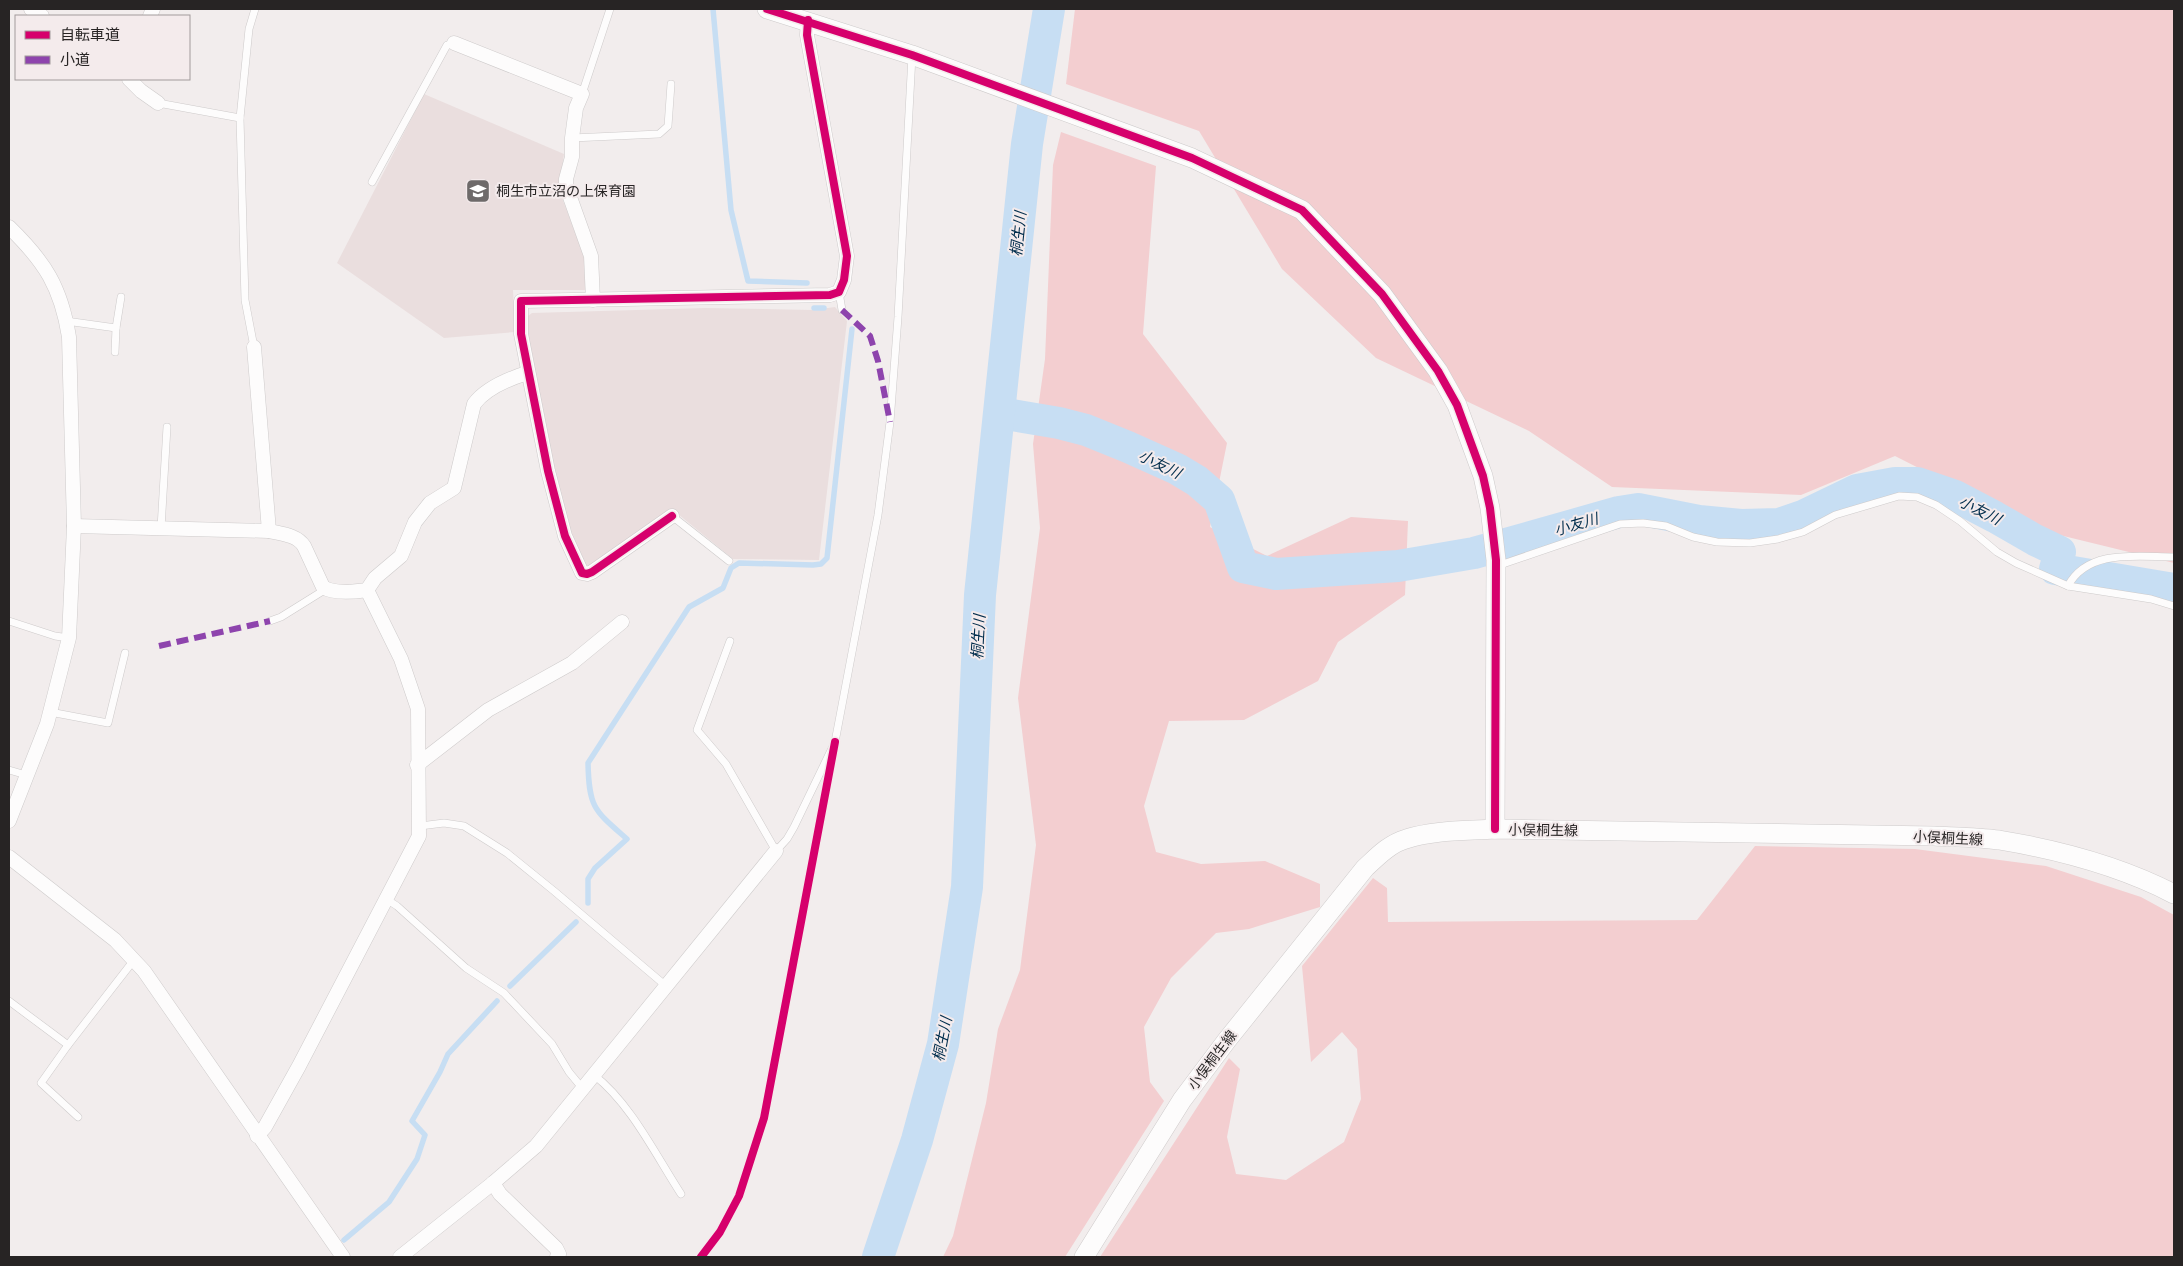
<svg xmlns="http://www.w3.org/2000/svg" width="2183" height="1266" font-family="Ubuntu,'Noto Sans JP',sans-serif">
<style>
.built{fill:#eadede}
.green{fill:#f3ced0}
.lines{fill:none;stroke-linecap:round;stroke-linejoin:round}
.stream{stroke:#c7def3;stroke-width:5.5}
.river{stroke:#c7def3;stroke-width:32}
.lane-casing{stroke:#cecbcb;stroke-width:8}
.street-casing{stroke:#cecbcb;stroke-width:15}
.secondary-casing{stroke:#cecbcb;stroke-width:20}
.lane{stroke:#fdfcfc;stroke-width:7}
.street{stroke:#fdfcfc;stroke-width:14}
.secondary{stroke:#fdfcfc;stroke-width:19}
.quiet{stroke:#8e44ad;stroke-width:6;stroke-dasharray:12 6;stroke-linecap:butt}
.cycleway-casing{stroke:#f4ebec;stroke-width:11}
.cycleway{stroke:#d6006c;stroke-width:8}
.labels{text-anchor:middle;dominant-baseline:central;stroke-width:4;stroke-linejoin:round;paint-order:stroke}
.poi-label{font-size:14px;fill:#272424;stroke:#f4ebec;text-anchor:start}
.street-label{font-size:14px;fill:#272424;stroke:#f4ebec}
.water-label{font-size:15px;font-style:italic;fill:#002d4c;stroke:#f4ebec}
</style>
<rect width="100%" height="100%" fill="#f2eded"/>
<g class="built">
<path d="M424,94l140,60 -5,36 27,71 1,29h-74l2,42 -71,6 -107,-75z"/>
<path d="M835,307l12,14 -28,239 -86,-1 -60,-49h-4l-78,57 -7,-3 -14,-27 -37,-161 -5,-38v-22l4,-3 173,-5 108,2z"/>
</g>
<g class="green">
<path d="M1075,9h1099v554l-131,-32 -148,-75 -94,39 -189,-8 -83,-56 -153,-73 -94,-89 -83,-138 -133,-47z"/>
<path d="M1061,132l95,34 -13,168 84,109 -17,84 57,29 84,-39 57,4 -3,74 -67,47 -20,39 -74,39 -75,1 -25,85 12,46 45,12 64,-3 55,23v23l-71,22 -33,4 -45,45 -27,49 6,55 14,19 -99,156h-122l10,-21 33,-133 12,-74 22,-59 16,-125 -18,-147 22,-170 -7,-84 12,-85 8,-194z"/>
<path d="M1755,846l160,3 131,17 95,31 33,18v342h-1074l129,-199 11,11 -13,68 9,37 50,6 58,-38 17,-43 -4,-50 -15,-17 -31,30 -9,-96 71,-88 14,10 1,34 309,-2z"/>
</g>
<g class="lines">
<g class="stream">
<path d="M713,9l18,201 17,71 59,2"/>
<path d="M814,308h10"/>
<path d="M588,903v-24l7,-11 32,-29c-33,-29 -38,-31 -39,-76l101,-156 34,-19 8,-20 8,-5 74,2 8,-1 6,-6 25,-229"/>
<path d="M510,986l66,-64"/>
<path d="M344,1240l45,-38 28,-43 8,-24 -13,-14 28,-49 8,-18 49,-53"/>
</g>
<g class="river">
<path d="M1000,413l59,10 27,7 42,17 49,22 20,12 22,19 24,67 33,7 122,-8 76,-13 145,-41 19,-3 61,12 42,4 38,-1 26,-9 52,-25 38,-7h22l38,13 40,21 40,23 25,12 -5,17 119,20"/>
<path d="M878,1257l39,-117 26,-96 24,-157 13,-292 47,-451 22,-135"/>
</g>
<defs>
<g id="lane">
<path d="M582,94l28,-85"/>
<path d="M158,103l82,15"/>
<path d="M572,138l87,-4 9,-8 3,-42"/>
<path d="M372,182l75,-137 7,-2"/>
<path d="M839,292l3,18"/>
<path d="M66,321l50,7"/>
<path d="M254,347l-9,-47 -5,-182 9,-89 6,-20"/>
<path d="M115,352l1,-24 5,-31"/>
<path d="M672,516l57,45"/>
<path d="M161,528l6,-101"/>
<path d="M1497,566l123,-42 23,-1 23,3 27,11 24,5 33,1 28,-4 25,-7 32,-17 64,-19 18,1 19,8 24,16 37,31 19,11 52,23 83,13 23,7"/>
<path d="M2068,586c20,-38 71,-29 106,-29"/>
<path d="M9,621l46,15 14,2"/>
<path d="M270,621l11,-4 45,-28"/>
<path d="M730,641l-33,89 29,34 50,87 11,-12 7,-12 41,-85 43,-227 12,-93 8,-105 14,-261"/>
<path d="M50,712l58,11 17,-70"/>
<path d="M9,770l17,5"/>
<path d="M420,826l24,-3 20,3 43,27 47,38 112,95"/>
<path d="M386,899l11,7 69,62 38,25 48,51 17,28 14,17"/>
<path d="M9,1001l59,44"/>
<path d="M594,1075c37,29 61,79 87,119"/>
<path d="M78,1117l-37,-34 27,-38 66,-85"/>
</g>
<g id="street">
<path d="M31,9l11,7"/>
<path d="M150,16l3,-7"/>
<path d="M454,43l128,51 -6,14 -4,30v19l-6,22v7l25,70 2,44"/>
<path d="M129,79l12,12 17,12"/>
<path d="M9,227c36,35 52,60 60,110l5,189 -5,112 -22,86 -38,97"/>
<path d="M254,347l15,184"/>
<path d="M672,516l-80,56 -5,2 -5,-1 -17,-37 -17,-65 -27,-137v-33l309,-6 9,-3 5,-12 3,-24 -40,-221 1,-15"/>
<path d="M74,526l195,5c13,3 28,4 35,15l19,41c11,7 31,5 44,3l8,-12 26,-22 14,-34 15,-19 24,-15 20,-84c12,-16 34,-25 53,-31"/>
<path d="M417,765l71,-55 84,-47 50,-41"/>
<path d="M9,857l106,83 29,31 199,286"/>
<path d="M257,1136l8,-9 34,-61 120,-230 -1,-127 -17,-50 -34,-69"/>
<path d="M493,1183l7,11 56,54 3,6 -2,3"/>
<path d="M400,1257l93,-74 43,-37 240,-295"/>
</g>
<g id="secondary">
<path d="M767,9l145,46 280,103 110,52 80,84 56,77 19,34 26,71 7,32 6,52 -1,269"/>
<path d="M1084,1257l98,-157 45,-60 138,-172c12,-11 24,-24 41,-29 27,-9 60,-8 89,-10l439,7c21,1 44,1 65,4 60,10 121,26 175,54"/>
</g>
</defs>
<use href="#lane" class="lane-casing"/>
<use href="#street" class="street-casing"/>
<use href="#secondary" class="secondary-casing"/>
<use href="#lane" class="lane"/>
<use href="#street" class="street"/>
<use href="#secondary" class="secondary"/>
<g class="quiet">
<path d="M842,310l28,26 8,25 12,61"/>
<path d="M159,646l111,-25"/>
</g>
<defs>
<g id="cycleway">
<path d="M767,9l145,46 280,103 110,52 80,84 56,77 19,34 26,71 7,32 6,52 -1,269"/>
<path d="M672,516l-80,56 -5,2 -5,-1 -17,-37 -17,-65 -27,-137v-33l309,-6 9,-3 5,-12 3,-24 -40,-221 1,-15"/>
<path d="M701,1257l19,-25 19,-36 25,-78 71,-376"/>
</g>
</defs>
<use href="#cycleway" class="cycleway-casing"/>
<use href="#cycleway" class="cycleway"/>
</g>
<defs>
<symbol id="school-square" viewBox="-11 -11 22 22"><rect x="-9" y="-9" width="18" height="18" rx="4" fill="#6e6a6a" stroke="#f4ebec"/><path d="M0-5L7-2L0 1L-7-2ZM-4 1L0 2.5L4 1V4Q0 6-4 4Z" fill="#fff"/></symbol>
</defs>
<g fill-rule="evenodd">
<use href="#school-square" x="464" y="177" width="28" height="28"/>
</g>
<g class="labels">
<g class="poi-label">
<text x="496" y="191">桐生市立沼の上保育園</text>
</g>
<g class="street-label">
<text transform="translate(1543 830) rotate(1)">小俣桐生線</text>
<text transform="translate(1948 838) rotate(3)">小俣桐生線</text>
<text transform="translate(1212 1060) rotate(-53)">小俣桐生線</text>
</g>
<g class="water-label">
<text transform="translate(1018 234) rotate(-84)">桐生川</text>
<text transform="translate(1160 464) rotate(26)">小友川</text>
<text transform="translate(1980 510) rotate(27)">小友川</text>
<text transform="translate(1576 524) rotate(-16)">小友川</text>
<text transform="translate(978 637) rotate(-87)">桐生川</text>
<text transform="translate(942 1039) rotate(-79)">桐生川</text>
</g>
</g>
<rect width="2183" height="1266" fill="none" stroke="#272424" stroke-width="20"/>
<rect x="15" y="15" width="175" height="65" fill="#f4ebec" stroke="#a29b9c"/>
<rect x="25" y="31" width="25" height="8" fill="#d6006c" stroke="#a29b9c"/>
<text x="60" y="40" font-size="15" fill="#272424">自転車道</text>
<rect x="25" y="56" width="25" height="8" fill="#8e44ad" stroke="#a29b9c"/>
<text x="60" y="65" font-size="15" fill="#272424">小道</text>
</svg>
